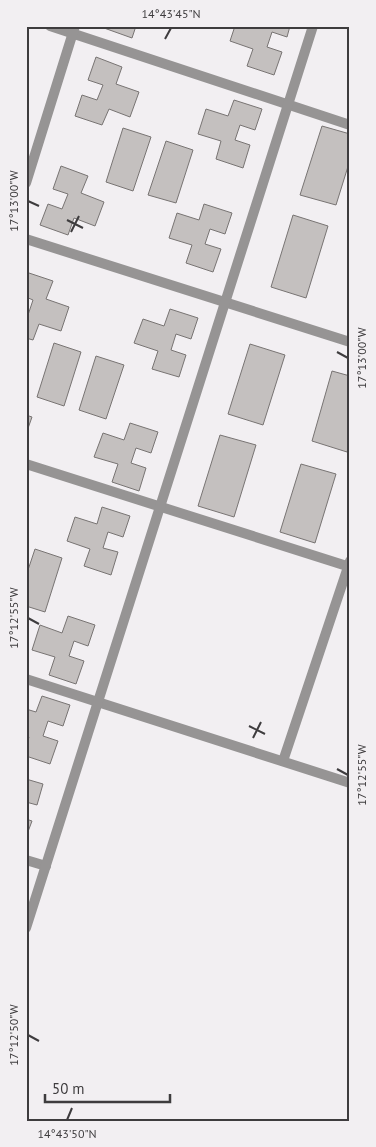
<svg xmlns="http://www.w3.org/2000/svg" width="376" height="1147" font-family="'PT Sans',sans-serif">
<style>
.building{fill:#c4c0bf;stroke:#787473}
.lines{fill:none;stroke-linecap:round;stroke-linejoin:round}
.street{stroke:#969494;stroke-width:10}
.ticks{fill:none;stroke:#3e3c3e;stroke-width:2}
.neatline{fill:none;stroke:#3e3c3e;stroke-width:2}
.ticks-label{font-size:12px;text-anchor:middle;fill:#3e3c3e}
</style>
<rect width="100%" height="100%" fill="#f2eff2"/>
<g class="building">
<path d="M105,26h31l-4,12 -28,-10z"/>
<path d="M235,26h55l-3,11 -15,-5 -5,15 15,5 -8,23 -27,-9 6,-17 -23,-8z"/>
<path d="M96,57l26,10 -6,17 23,8 -9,25 -21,-8 -7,16 -27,-9 7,-21 15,5 6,-15 -15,-5z"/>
<path d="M234,100l28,9 -7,21 -15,-5 -5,15 15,5 -7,23 -27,-9 5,-18 -23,-7 8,-25 22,7z"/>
<path d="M322,126l28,8v26l-14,45 -36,-10z"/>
<path d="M123,128l28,9 -18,54 -27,-9z"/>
<path d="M166,141l27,9 -17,53 -28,-8z"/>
<path d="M61,166l27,10 -7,17 23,9 -9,24 -21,-8 -6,17 -28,-10 8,-21 14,5 6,-15 -15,-5z"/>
<path d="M204,204l28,9 -7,21 -15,-5 -5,15 16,5 -8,23 -27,-9 6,-18 -23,-7 8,-25 22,7z"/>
<path d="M293,215l35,11 -22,72 -35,-11z"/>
<path d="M26,272l27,9 -7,18 23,8 -8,24 -22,-7 -6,16 -7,-2v-23h2l5,-15 -7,-3z"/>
<path d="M170,309l28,9 -7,21 -15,-5 -5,16 15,5 -7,22 -27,-8 6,-18 -24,-8 9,-24 21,7z"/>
<path d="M54,343l27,9 -17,54 -27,-9z"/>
<path d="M250,344l35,11 -22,70 -35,-11z"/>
<path d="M96,356l28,9 -18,54 -27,-9z"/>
<path d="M332,371l18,5v66l-3,10 -35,-11z"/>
<path d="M26,415l6,2 -6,17z"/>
<path d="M130,423l28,9 -7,21 -15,-5 -5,15 15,5 -7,23 -27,-9 6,-18 -24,-7 9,-24 21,7z"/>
<path d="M220,435l36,10 -22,72 -36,-11z"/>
<path d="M301,464l35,10 -21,69 -35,-11z"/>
<path d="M102,507l28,9 -7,21 -15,-5 -5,16 15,4 -7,23 -27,-9 6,-17 -23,-8 8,-24 22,7z"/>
<path d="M35,549l27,9 -17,54 -19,-6v-30z"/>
<path d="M68,616l27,9 -7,21 -14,-5 -5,15 15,5 -8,23 -27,-9 6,-18 -23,-7 8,-25 22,8z"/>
<path d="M42,696l28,9 -7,21 -15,-5 -5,15 15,5 -8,23 -24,-8v-9l3,-10 -3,-1v-27l10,3z"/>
<path d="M26,779l17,5 -6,21 -11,-3z"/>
<path d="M26,819l6,2 -6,16z"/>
</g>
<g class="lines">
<g class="street">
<path d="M50,26l300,99"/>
<path d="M26,183l49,-157"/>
<path d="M26,239l324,103"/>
<path d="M26,464l324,103"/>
<path d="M26,679l324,104"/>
<path d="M283,761l67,-200"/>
<path d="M26,860l20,6"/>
<path d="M26,928l287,-902"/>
</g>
</g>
<path class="ticks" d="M165,39l6,-11M28,201l11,5M67,220l16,8M71,232l8,-16M337,352l11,6M28,618l11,6M249,726l16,8M253,738l8,-16M337,769l11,6M28,1035l11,6M67,1120l5,-12"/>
<rect width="376" height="1147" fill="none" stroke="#f2eff2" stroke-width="55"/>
<path d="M45 1094v8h125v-8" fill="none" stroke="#3e3c3e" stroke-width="2.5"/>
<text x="52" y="1094" font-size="15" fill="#3e3c3e" stroke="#f2eff2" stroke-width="4" paint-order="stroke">50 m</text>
<rect x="28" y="28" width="320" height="1092" class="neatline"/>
<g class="ticks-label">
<text x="171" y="18">14°43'45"N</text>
<text transform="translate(14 201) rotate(-90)" y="4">17°13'00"W</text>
<text transform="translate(362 358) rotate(-90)" y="4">17°13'00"W</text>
<text transform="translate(14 618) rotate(-90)" y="4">17°12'55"W</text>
<text transform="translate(362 775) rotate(-90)" y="4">17°12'55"W</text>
<text transform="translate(14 1035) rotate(-90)" y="4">17°12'50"W</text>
<text x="67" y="1138">14°43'50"N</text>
</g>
</svg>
